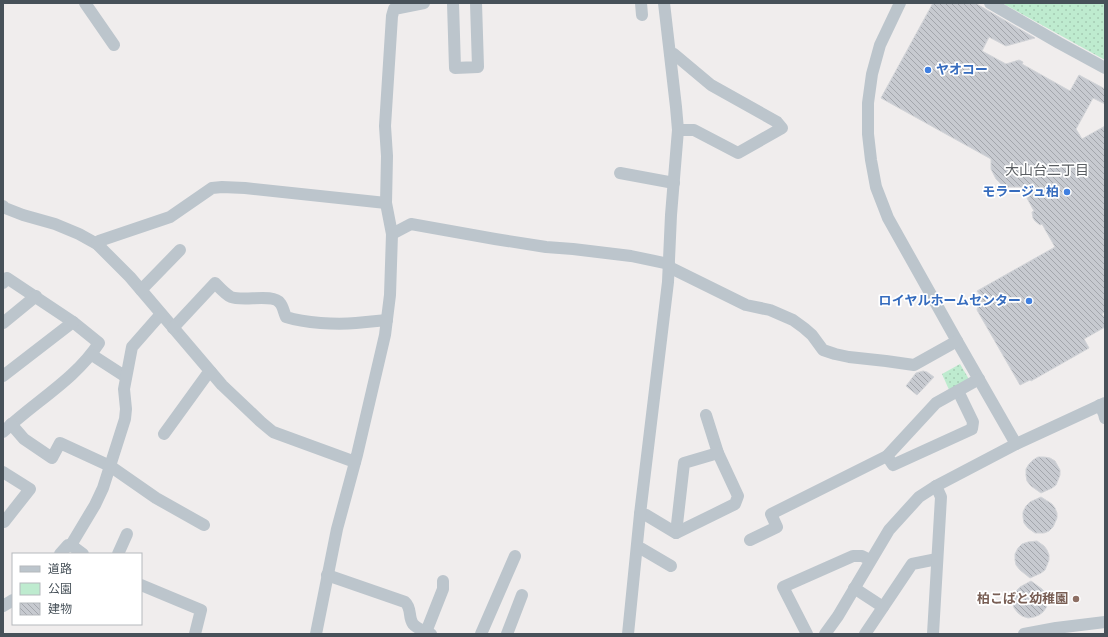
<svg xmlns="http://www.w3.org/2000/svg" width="1108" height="637" font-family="'Varela Round','Noto Sans JP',sans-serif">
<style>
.green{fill:url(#green-dots)}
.building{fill:url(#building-back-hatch);stroke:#d2d4d8}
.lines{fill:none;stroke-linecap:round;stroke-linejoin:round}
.minor{stroke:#bcc5cc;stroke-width:12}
.shop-dot{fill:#3f7fe0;stroke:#fff;stroke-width:1.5}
.education-dot{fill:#8d6e63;stroke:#fff;stroke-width:1.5}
.labels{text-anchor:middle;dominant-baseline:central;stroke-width:3.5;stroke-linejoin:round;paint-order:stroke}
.shop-label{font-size:13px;font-weight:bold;fill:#366cbe;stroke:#fff;text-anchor:end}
.education-label{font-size:13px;font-weight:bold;fill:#785e54;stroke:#fff;text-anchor:end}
.neighbourhood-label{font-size:14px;fill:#5a5e62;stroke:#fff}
</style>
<defs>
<pattern id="green-dots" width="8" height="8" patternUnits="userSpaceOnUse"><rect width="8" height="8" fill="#beebcf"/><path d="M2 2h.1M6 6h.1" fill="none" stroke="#a5cbb4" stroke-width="1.8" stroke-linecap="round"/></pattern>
<pattern id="building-back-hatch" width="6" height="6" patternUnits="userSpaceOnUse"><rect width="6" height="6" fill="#c7cad0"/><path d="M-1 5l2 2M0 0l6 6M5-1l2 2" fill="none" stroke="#a3a6ac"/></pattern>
</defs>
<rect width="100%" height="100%" fill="#f0eded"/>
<g class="green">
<path d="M1002,3h103v57z"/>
<path d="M960,364l10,17 -20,11 -8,-18z"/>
</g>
<g class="building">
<path d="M933,3h42l60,35 -29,8 -17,-9 -7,14 24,13 13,-4 4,2 -1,2 48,27 9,-16 26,14v15l-12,-6 -17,31 6,10 23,-13v186l-3,2 3,4v9l-21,12 5,9 -58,33 -1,-1 -10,5 -43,-75 3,-15 -3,-4 78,-44 -13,-23 -2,1 -5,-4 -2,-3 -1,-6 2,-1 -13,-24h-13l-7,-3 -5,-5 -5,-10v-10l-110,-61z"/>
<path d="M923,371l4,1 7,5 -17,18 -11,-9 10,-13z"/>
<path d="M1038,457h6l6,1 5,3 5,9v5l-4,10 -4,3 -11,5 -10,-7 -4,-5 -1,-6v-6l3,-5 4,-4z"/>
<path d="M1041,497l11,7 3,4 2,5v5l-4,9 -4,4 -5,2h-9l-7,-5 -4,-5 -1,-6v-5l3,-6 4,-4z"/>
<path d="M1037,541l7,5 3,4 2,5v5l-4,10 -4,3 -11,5 -10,-8 -4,-5 -1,-5v-6l3,-6 4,-4 6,-2z"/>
<path d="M1031,581l11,8 3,4 2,5v5l-1,5 -3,4 -4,3 -5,2 -6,1 -6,-2 -4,-3 -4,-5 -1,-6v-6l3,-5 4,-4z"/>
</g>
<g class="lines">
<g class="minor">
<path d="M85,3l29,42"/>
<path d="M453,3l2,65 23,-1 -2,-64"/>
<path d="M641,3l1,12"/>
<path d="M900,3l-20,42 -8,29 -4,29v31l3,26 5,27 12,31 69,123 59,103"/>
<path d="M990,3l69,40 46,25"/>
<path d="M670,54h4l37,31 66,37 5,6 -44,25 -44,-23h-16"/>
<path d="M620,173l54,10"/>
<path d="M3,206l2,2 18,7 32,9 24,10 18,10 33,33 92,108 39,37 12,10 82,30"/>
<path d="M392,234l19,-10 84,15 51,8 27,2 58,7 38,8"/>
<path d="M97,244l2,-3 71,-24 42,-29 10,-1 23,1 141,15"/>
<path d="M669,267l77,38 24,5 23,10 11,8 8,7 11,15 12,4 14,3 37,4 28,4 43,-24"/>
<path d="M3,283l4,-5 66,44 26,21c-24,37 -65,59 -96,89"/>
<path d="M141,290l39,-40"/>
<path d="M3,323l33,-27"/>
<path d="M173,328l42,-45c4,4 10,11 16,14 12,5 42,-4 49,6 3,3 4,10 6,14 19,6 50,8 70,6 10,-1 20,-2 31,-3"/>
<path d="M92,355l34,22"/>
<path d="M3,376l70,-54"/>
<path d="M1100,405l4,9 1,4"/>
<path d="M11,424l13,15 28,19 8,-15 50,23 46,32 48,27"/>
<path d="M164,434l42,-58 5,-4"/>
<path d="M887,456l6,9 79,-36 1,-7 -15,-31"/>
<path d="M3,472l27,17 -26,33 -1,-1"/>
<path d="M640,514l6,1 30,18 59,-29 3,-8 -20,-43 -12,-38"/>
<path d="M676,533l8,-70 34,-10"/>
<path d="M750,540l27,-13 -6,-13 116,-58 49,-53 43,-24"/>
<path d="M637,548l5,1 29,17"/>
<path d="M60,554l8,-9h3"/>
<path d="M83,554l-12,-9 24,-40 8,-17 22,-69 1,-10 -2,-20 8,-42 29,-33"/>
<path d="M118,554l9,-20"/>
<path d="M327,575l78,27c7,6 3,15 8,22 4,5 12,7 18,10"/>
<path d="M141,585l60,25 -6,24"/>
<path d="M854,588l29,19"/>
<path d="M3,606l10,-6"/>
<path d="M426,632l17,-43v-8"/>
<path d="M316,634l21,-105 20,-74 28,-120 5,-40 2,-61 -6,-31 1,-47 -2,-30 7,-110 2,-7 30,-6"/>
<path d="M481,634l34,-78"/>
<path d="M507,634l15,-39"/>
<path d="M628,634l12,-120 28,-232 3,-67 5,-61 2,-24 -2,-23 -12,-104"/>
<path d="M807,634l-24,-47 70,-31h9l8,4"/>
<path d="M825,634l13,-18 51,-86 30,-33 17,-11 80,-42 89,-41"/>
<path d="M865,634l47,-70 25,-5"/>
<path d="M933,634l8,-137 -5,-11"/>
<path d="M1024,634l32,-6 49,-6"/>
</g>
</g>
<g class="shop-dot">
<circle cx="928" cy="70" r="4"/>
<circle cx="1067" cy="192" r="4"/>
<circle cx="1029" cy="301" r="4"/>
</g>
<circle class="education-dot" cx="1076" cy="599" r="4"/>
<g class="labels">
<g class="shop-label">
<text x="936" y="70" text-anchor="start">ヤオコー</text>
<text x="1059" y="192">モラージュ柏</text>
<text x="1021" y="301">ロイヤルホームセンター</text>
</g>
<g class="education-label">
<text x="1068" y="599">柏こばと幼稚園</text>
</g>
<g class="neighbourhood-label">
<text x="1047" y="170">大山台二丁目</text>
</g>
</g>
<rect width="1108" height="637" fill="none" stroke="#475159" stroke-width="8"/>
<rect x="12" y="553" width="130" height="72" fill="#ffffff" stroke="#b5b9bd"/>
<rect x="20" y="566" width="20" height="6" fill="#bcc5cc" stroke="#b5b9bd"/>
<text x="48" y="573" font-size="12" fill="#475159">道路</text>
<rect x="20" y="583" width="20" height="12" fill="#beebcf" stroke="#b5b9bd"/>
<text x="48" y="593" font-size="12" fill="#475159">公園</text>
<rect x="20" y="603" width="20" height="12" fill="url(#building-back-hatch)" stroke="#b5b9bd"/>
<text x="48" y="613" font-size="12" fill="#475159">建物</text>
</svg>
